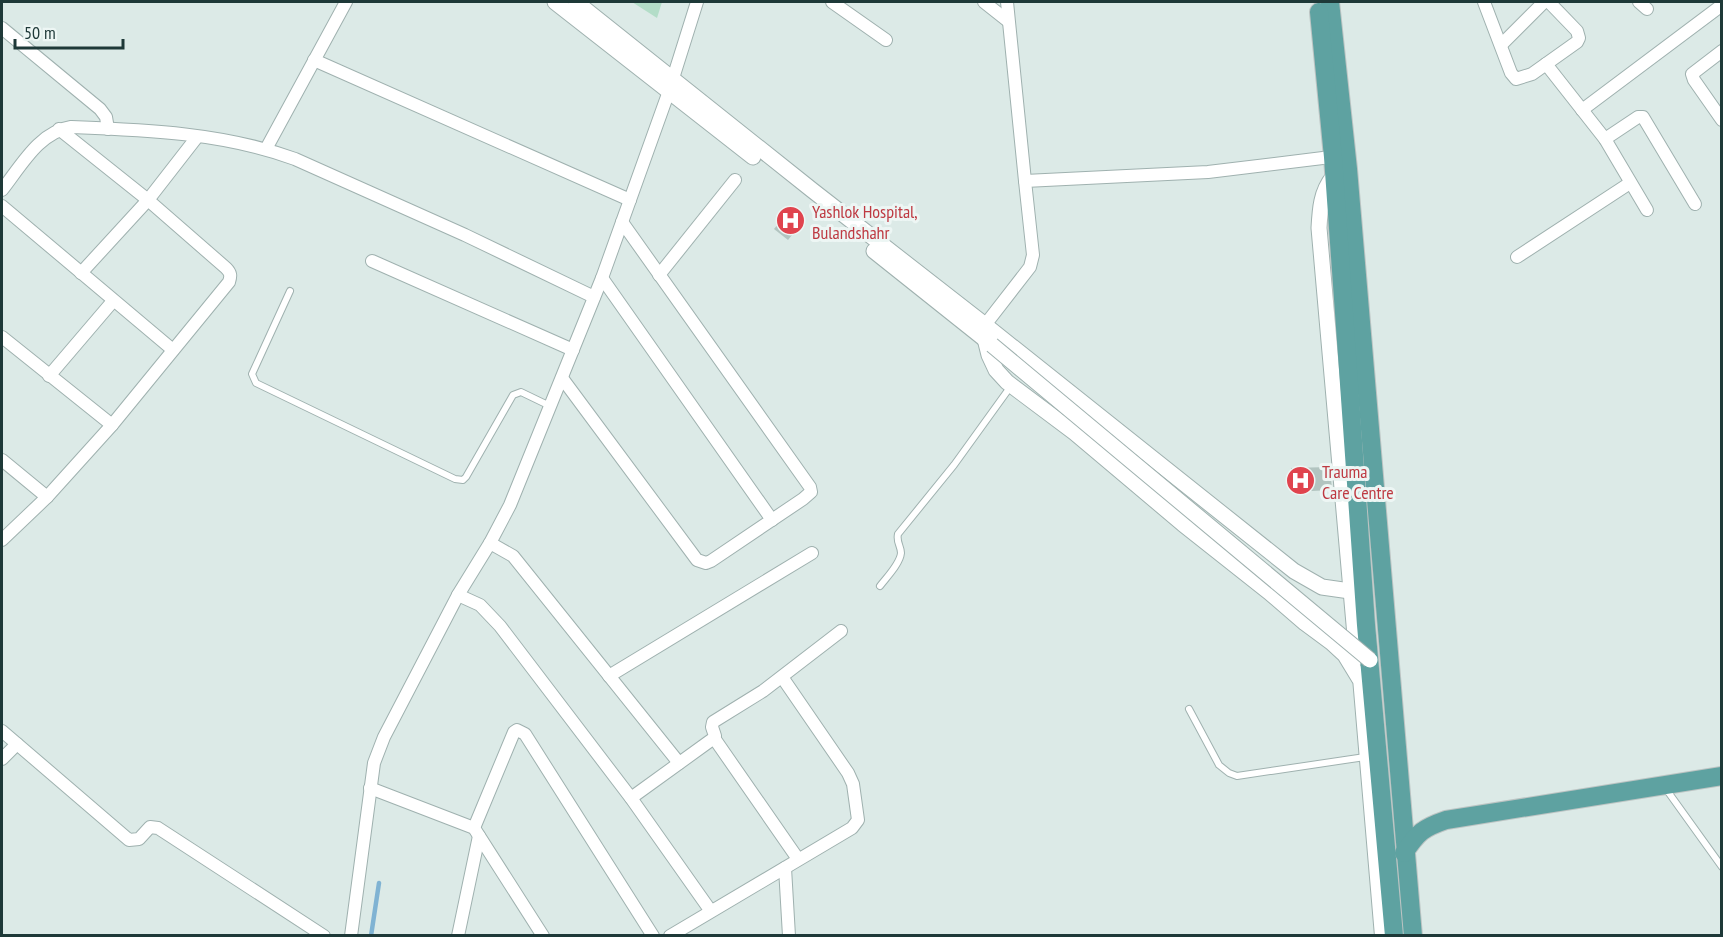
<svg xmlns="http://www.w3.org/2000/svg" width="1723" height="937" font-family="'PT Sans Narrow',sans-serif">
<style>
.green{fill:#b3ddc8}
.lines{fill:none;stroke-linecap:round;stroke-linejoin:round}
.stream{stroke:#80b3d3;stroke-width:4.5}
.building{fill:#b2c4c0}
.service-casing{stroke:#9fb1af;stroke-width:8}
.minor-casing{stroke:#9fb1af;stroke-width:14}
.tertiary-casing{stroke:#9fb1af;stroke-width:17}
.primary-casing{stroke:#bcc4c3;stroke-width:20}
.service{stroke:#fff;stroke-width:6}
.minor{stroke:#fff;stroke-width:12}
.tertiary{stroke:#fff;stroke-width:15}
.primary{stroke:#5ea2a1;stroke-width:18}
.tertiary-bridge-casing{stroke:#9fb1af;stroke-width:17;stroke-linecap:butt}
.tertiary-bridge{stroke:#fff;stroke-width:15}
.labels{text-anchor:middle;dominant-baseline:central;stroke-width:6;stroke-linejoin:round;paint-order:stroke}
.health-label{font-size:18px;fill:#be3a42;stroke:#edf6f4;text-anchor:start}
</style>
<rect width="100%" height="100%" fill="#dceae7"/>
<path class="green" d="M632,2h30l-5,16z"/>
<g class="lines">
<path class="stream" d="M371,936l8,-53"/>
</g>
<g class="building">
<path d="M790,210l13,11 -15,19 -14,-11z"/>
<path d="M1330,467l2,23 -40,2 -1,-24z"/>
</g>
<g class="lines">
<defs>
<g id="service">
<path d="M290,291l-38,83 4,9 199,96 8,1 3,-3 47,-82 8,-3 29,14"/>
<path d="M880,586c6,-8 20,-22 21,-33 0,-7 -5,-11 -3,-19l56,-69 57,-79"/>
<path d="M1189,709l30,56 10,8 8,3 128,-19"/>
<path d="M1666,789l56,78"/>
</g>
<g id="minor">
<path d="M832,2l54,38"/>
<path d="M984,2l24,19"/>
<path d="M1007,2l18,179"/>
<path d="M1484,2l27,71 5,6 16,-5 45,-32 2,-4 -2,-7 -28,-29"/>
<path d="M1639,2l8,7"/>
<path d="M2,28l98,81 6,8 2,12"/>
<path d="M1501,45l43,-43"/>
<path d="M1722,51l-30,23 2,6 28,40"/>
<path d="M314,60l316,140"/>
<path d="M1546,64l59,75 42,71"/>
<path d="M1582,110l140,-105"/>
<path d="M1605,139l33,-22h5l52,87"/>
<path d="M266,149l80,-147"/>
<path d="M2,190c19,-24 37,-58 69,-63 76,3 153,6 224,32l170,76 129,62"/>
<path d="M2,206l171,144"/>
<path d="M1517,257l113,-74"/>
<path d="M372,261l201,89"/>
<path d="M81,273l67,-73 49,-63"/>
<path d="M659,275l76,-95"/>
<path d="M602,278l170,242"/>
<path d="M985,325l45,-58 3,-12 -8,-74 183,-9 131,-16"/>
<path d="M2,337l110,88"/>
<path d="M49,376l64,-75"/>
<path d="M562,378l135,182 9,3 5,-2 92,-62 8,-7 -1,-5 -188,-265"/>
<path d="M2,460l45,37"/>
<path d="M2,540l45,-43 65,-72 117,-143c2,-6 2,-9 -3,-14l-78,-68 -89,-71"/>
<path d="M490,543l23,13 166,207"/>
<path d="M458,595l22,10 20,21 131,172 79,112"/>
<path d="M609,676l203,-123"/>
<path d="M1359,678l22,258"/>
<path d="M2,731l127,109 10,-1 11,-12 8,1 166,108"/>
<path d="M714,738l84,121"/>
<path d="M2,759l15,-15"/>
<path d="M370,788l104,40 69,108"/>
<path d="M631,798l83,-60 1,-2 -3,-9 1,-5 50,-31 78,-60"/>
<path d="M474,828l40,-96 3,-2 8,4 128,202"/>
<path d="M785,868l4,68"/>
<path d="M351,936l23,-173 10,-26 74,-142 32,-52 20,-38 92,-227 67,-187 28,-89"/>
<path d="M458,936l21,-100"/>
<path d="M670,936l182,-108 6,-8 -5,-36 -5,-11 -66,-96"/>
</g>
<g id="tertiary">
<path d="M555,2l198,155"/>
<path d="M576,2l236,188 173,135 309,246 28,16 28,4"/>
<path d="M1333,177c-12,15 -13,32 -14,51l38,430"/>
<path d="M874,251l118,94"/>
<path d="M985,339l4,16 7,15 11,12 68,51 108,91 86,68 36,31 27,20 13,12 14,23"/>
</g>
<g id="primary">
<path d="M1330,2l18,167 65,767"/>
<path d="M1319,12l14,145 33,468 28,311"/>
<path d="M1404,853c14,-21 19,-25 42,-33l276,-44"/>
</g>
</defs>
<use href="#service" class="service-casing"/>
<use href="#minor" class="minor-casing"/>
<use href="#tertiary" class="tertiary-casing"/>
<use href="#primary" class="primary-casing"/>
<use href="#service" class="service"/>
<use href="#minor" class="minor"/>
<use href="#tertiary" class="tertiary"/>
<use href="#primary" class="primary"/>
<defs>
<path id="tertiary-bridge" d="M992,345l378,315"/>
</defs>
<use href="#tertiary-bridge" class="tertiary-bridge-casing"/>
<use href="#tertiary-bridge" class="tertiary-bridge"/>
</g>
<defs>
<symbol id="hospital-disc" viewBox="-11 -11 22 22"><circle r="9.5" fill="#e0444e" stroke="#edf6f4"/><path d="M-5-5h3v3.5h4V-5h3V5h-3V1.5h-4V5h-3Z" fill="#fff"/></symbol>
</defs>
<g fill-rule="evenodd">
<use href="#hospital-disc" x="774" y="204" width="33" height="33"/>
<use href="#hospital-disc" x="1284" y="464" width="33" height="33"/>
</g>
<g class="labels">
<g class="health-label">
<text x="812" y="211">Yashlok Hospital,<tspan x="812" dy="21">Bulandshahr</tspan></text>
<text x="1322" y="471">Trauma<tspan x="1322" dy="21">Care Centre</tspan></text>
</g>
</g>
<rect width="1723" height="937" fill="none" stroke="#1e3938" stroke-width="6"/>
<path d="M15 39v9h108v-9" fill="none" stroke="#1e3938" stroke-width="3"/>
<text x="24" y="39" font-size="18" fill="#1e3938" stroke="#edf6f4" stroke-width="4.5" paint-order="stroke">50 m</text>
</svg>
